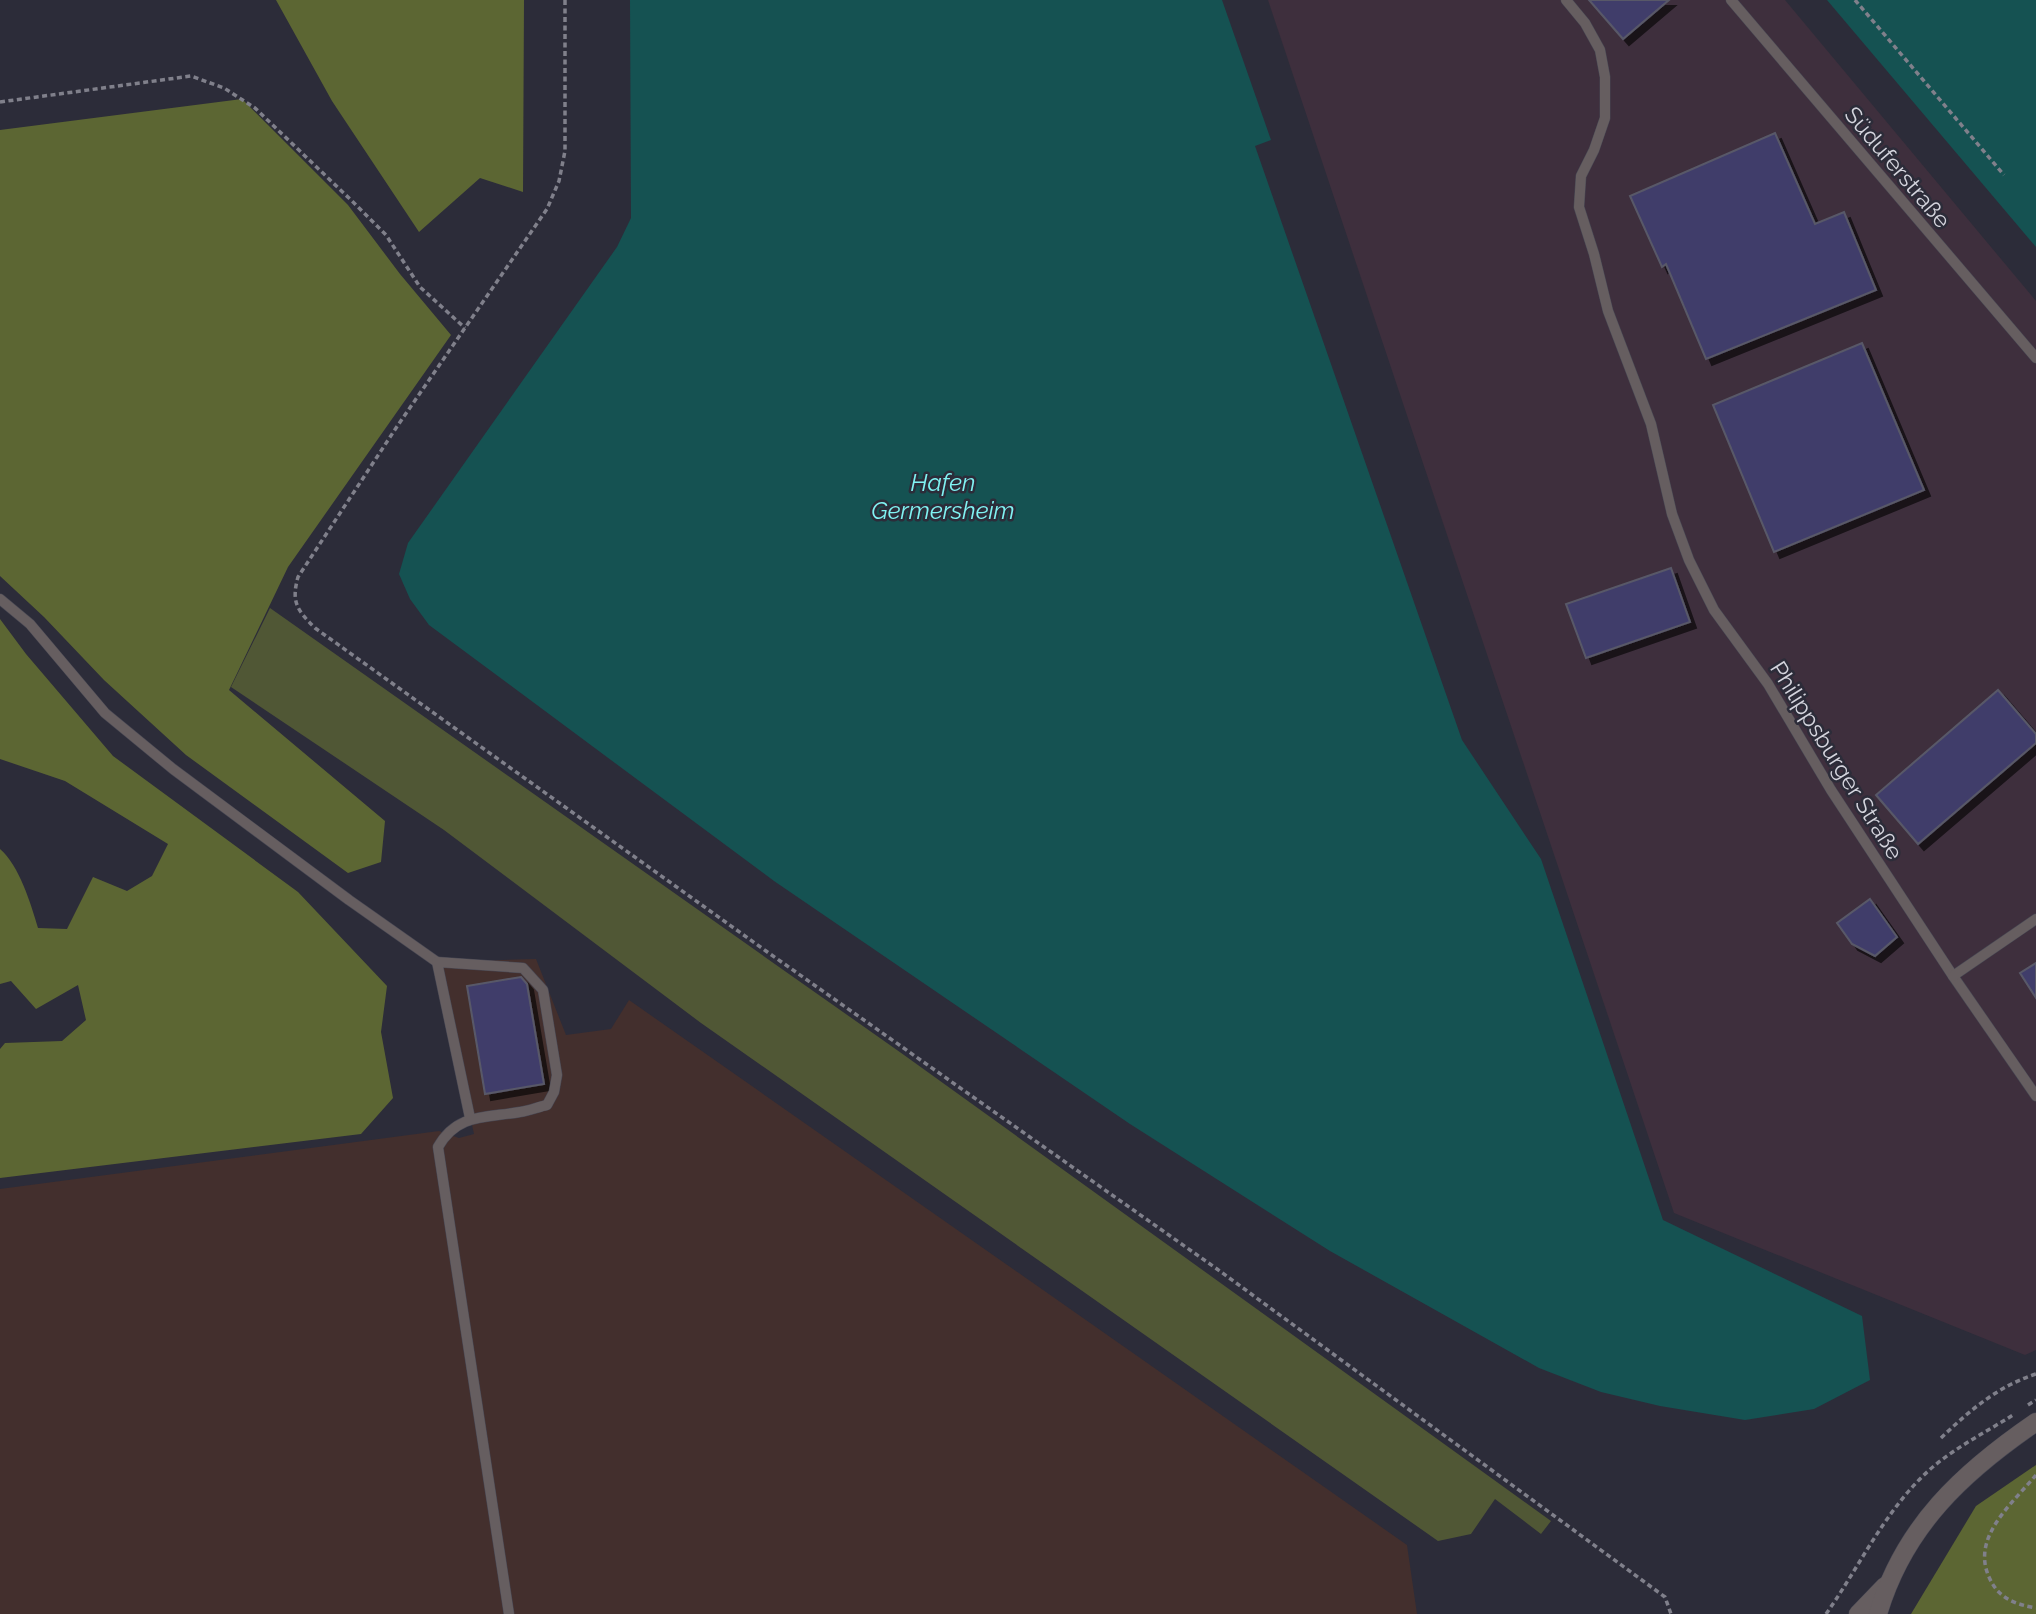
<svg xmlns="http://www.w3.org/2000/svg" width="2036" height="1614" font-family="Raleway,sans-serif">
<style>
.commercial{fill:#432f2d}
.industrial{fill:#3e2f3d}
.green{fill:#505735}
.forest{fill:#5c6633}
.water{fill:#155252}
.building{fill:#413e6b;stroke:#595968;stroke-width:2;filter:url(#shadow)}
.lines{fill:none;stroke-linecap:round;stroke-linejoin:round}
.service-casing{stroke:#474753;stroke-width:11}
.tertiary-casing{stroke:#474753;stroke-width:19}
.path{stroke:#80808b;stroke-width:3.5;stroke-dasharray:5 3.5;stroke-linecap:butt}
.service{stroke:#665e60;stroke-width:10}
.tertiary{stroke:#665e60;stroke-width:18}
.labels{text-anchor:middle;dominant-baseline:central;stroke-width:5;stroke-linejoin:round;paint-order:stroke}
.street-label{font-size:23px;fill:#d4d4dd;stroke:#2c2c39}
.water-label{font-size:24px;font-style:italic;fill:#80f3f3;stroke:#2c2c39}
</style>
<defs>
<filter id="shadow"><feDropShadow dx="6" dy="6" stdDeviation="0" flood-color="#0009"/></filter>
</defs>
<rect width="100%" height="100%" fill="#2c2c39"/>
<path class="commercial" d="M536,959l30,76 45,-6 18,-29 778,545 10,69h-1417v-425l439,-58 20,7 15,-4 -37,-172z"/>
<path class="industrial" d="M1268,0h517l251,301v1049l-11,5 -351,-142z"/>
<path class="green" d="M270,608l634,447 647,466 -10,13 -46,-35 -24,35 -33,7 -737,-518 -257,-193 -213,-143z"/>
<g class="forest">
<path d="M276,0h248l-1,192 -43,-14 -61,54 -87,-131z"/>
<path d="M242,99l106,106 52,69 51,61 -163,232 -59,123 156,131 -4,41 -33,11 -162,-118 -82,-75 -60,-63 -44,-41v-446z"/>
<path d="M0,619l26,35 87,102 185,136 89,94 -6,46 12,66 -32,36 -361,44v-129l5,-6 57,-2 24,-21 -8,-35 -42,24 -25,-28 -11,3v-135c19,16 31,55 38,79l29,1 26,-52 34,14 25,-15 16,-32 -103,-63 -65,-22z"/>
<path d="M2036,1465v149h-125l65,-108z"/>
</g>
<g class="water">
<path d="M630,0h592l49,140 -16,6 207,594 79,119 122,361 199,96 8,64 -56,29 -69,11 -85,-14 -59,-14 -62,-24 -209,-117 -200,-127 -356,-243 -345,-256 -19,-26 -11,-25 9,-31 209,-296 14,-29z"/>
<path d="M1827,0h209v247z"/>
</g>
<g class="building">
<path d="M1589,0h80l-46,39z"/>
<path d="M1775,133l40,91 29,-12 32,78 -170,69 -40,-95 -4,3 -32,-71z"/>
<path d="M1862,343l62,147 -150,62 -61,-147z"/>
<path d="M1671,568l19,54 -104,36 -20,-54z"/>
<path d="M1998,690l38,44v9l-118,101 -42,-49z"/>
<path d="M1870,899l27,38 -22,19 -23,-12 -15,-21z"/>
<path d="M2036,963v35l-16,-25z"/>
<path d="M521,977l6,7 17,100 -59,10 -18,-108z"/>
</g>
<g class="lines">
<defs>
<g id="service">
<path d="M1566,0l19,23 15,27 5,27v41l-11,32 -13,26 -2,31 15,47 14,57 43,113 21,90 17,46 25,50 54,74 63,106 122,186 83,120"/>
<path d="M1731,0l305,358"/>
<path d="M0,599l30,25 75,89 68,56 176,131 88,62"/>
<path d="M1953,976l83,-57"/>
<path d="M470,1118l-33,-156 86,6 20,22 14,85 -3,17 -7,13c-9,2 -18,6 -27,7 -34,6 -63,1 -82,35l71,467"/>
</g>
<g id="tertiary">
<path d="M1858,1614l27,-28"/>
<path d="M1878,1614c26,-88 85,-142 158,-192"/>
</g>
</defs>
<use href="#service" class="service-casing"/>
<use href="#tertiary" class="tertiary-casing"/>
<g class="path">
<path d="M565,0v151l-6,30 -12,28 -149,216 -100,152c-7,25 -1,33 17,51l451,323 451,318 448,328 6,17"/>
<path d="M1855,0l149,175"/>
<path d="M0,102l191,-26 33,12 31,20 98,94 33,33 34,52 45,41"/>
<path d="M2028,1405l8,-5"/>
<path d="M1941,1438c28,-27 57,-52 95,-64"/>
<path d="M2036,1475c-24,29 -65,62 -47,102 9,21 25,27 47,31"/>
<path d="M1826,1614c32,-45 56,-98 97,-138 25,-25 60,-42 90,-61"/>
</g>
<use href="#service" class="service"/>
<use href="#tertiary" class="tertiary"/>
</g>
<g class="labels">
<g class="street-label">
<text transform="translate(1898 167) rotate(50)">Süduferstraße</text>
<text transform="translate(1837 760) rotate(58)">Philippsburger Straße</text>
</g>
<g class="water-label">
<text x="943" y="482">Hafen<tspan x="943" dy="28">Germersheim</tspan></text>
</g>
</g>
</svg>
